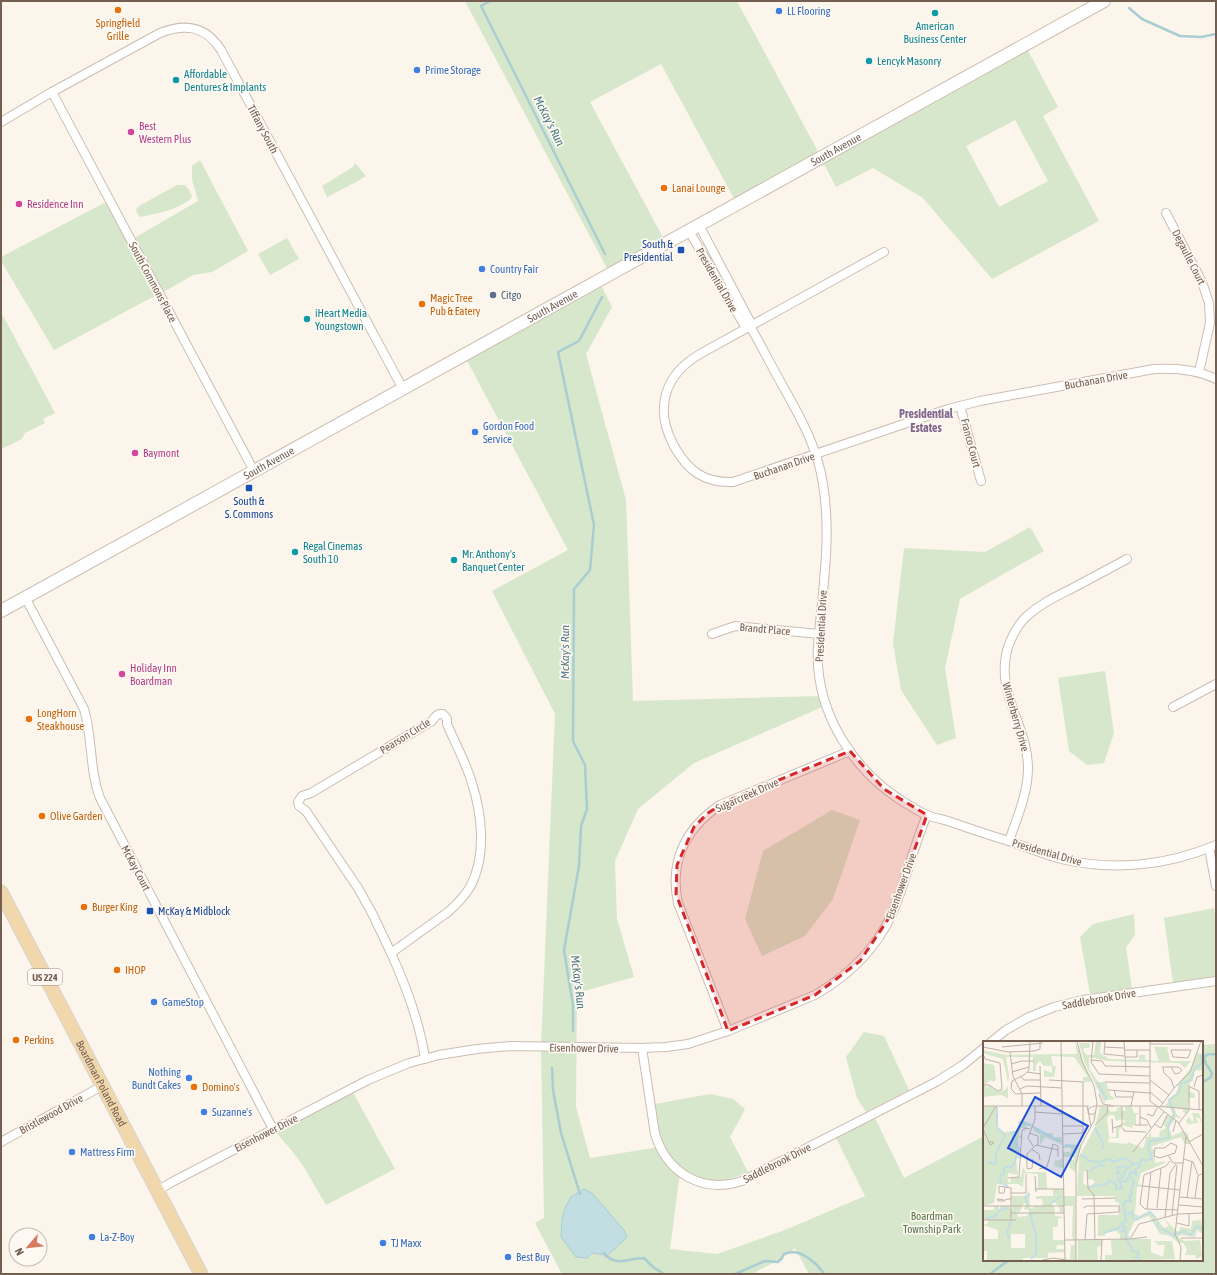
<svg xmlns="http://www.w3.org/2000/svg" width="1217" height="1275" font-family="'Asap Condensed',sans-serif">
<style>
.green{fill:#d6e7cb;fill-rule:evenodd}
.water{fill:#c2dee3;stroke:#a9cdd3}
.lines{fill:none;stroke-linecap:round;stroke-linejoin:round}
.stream{stroke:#a9cdd3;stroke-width:2.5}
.minor-casing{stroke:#ccbdb2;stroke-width:10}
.secondary-casing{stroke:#cebeb0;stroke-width:14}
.primary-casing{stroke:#d8d2ce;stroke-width:15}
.minor{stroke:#fff;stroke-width:8}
.secondary{stroke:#fff;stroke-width:12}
.primary{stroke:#f1d8ac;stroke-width:13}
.marked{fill:#d62828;fill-opacity:0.2;stroke:#d62828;stroke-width:3;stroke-dasharray:8 5;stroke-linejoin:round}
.food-dot{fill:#e8710a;stroke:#fdf9f2;stroke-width:1.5}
.shop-dot{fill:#3f7fe0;stroke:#fdf9f2;stroke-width:1.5}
.culture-dot{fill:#0f9aa8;stroke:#fdf9f2;stroke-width:1.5}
.hotel-dot{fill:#d1479c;stroke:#fdf9f2;stroke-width:1.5}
.transit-dot{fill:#1a4fb4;stroke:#fdf9f2;stroke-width:1.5}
.service-dot{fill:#5c6f8a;stroke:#fdf9f2;stroke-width:1.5}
.labels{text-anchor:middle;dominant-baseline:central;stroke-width:3.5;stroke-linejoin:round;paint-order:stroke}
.shield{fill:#fdf9f2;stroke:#9d8c81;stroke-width:1}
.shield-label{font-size:10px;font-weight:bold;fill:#745d51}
.shop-label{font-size:11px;fill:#366cbe;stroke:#fdf9f2;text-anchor:start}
.food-label{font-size:11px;fill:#c56008;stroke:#fdf9f2;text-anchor:start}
.culture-label{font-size:11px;fill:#0d838f;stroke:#fdf9f2;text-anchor:start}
.hotel-label{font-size:11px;fill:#b23c85;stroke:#fdf9f2;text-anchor:start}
.street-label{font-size:11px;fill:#745d51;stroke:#fdf9f2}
.transit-label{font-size:11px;fill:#164399;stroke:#fdf9f2;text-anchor:end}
.service-label{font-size:11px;fill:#4e5e75;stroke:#fdf9f2;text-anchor:start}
.park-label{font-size:11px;fill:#57784a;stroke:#fdf9f2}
.water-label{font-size:12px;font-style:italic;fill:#4c7a84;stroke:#fdf9f2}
.neighbourhood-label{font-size:12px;font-weight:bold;fill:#82698e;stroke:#fdf9f2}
.inset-river{fill:none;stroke:#c2dee3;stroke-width:2}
.inset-road{fill:none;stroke:#c1b3a9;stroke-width:1}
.view{fill:#1d4ed8;fill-opacity:0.15;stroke:#1d4ed8;stroke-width:2}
.inset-edge{fill:none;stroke:#745d51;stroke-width:2}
</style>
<rect width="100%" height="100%" fill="#fbf5ec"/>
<g class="green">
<path d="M465,1h272l84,156 204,-112 33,62 -15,9 56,105 -107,58 -69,-81 -50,-30 -37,19 -15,-29 -84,46 -76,-140 -71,38 76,141 -56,31zM1015,120l33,61 -49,26 -33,-61z"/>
<path d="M200,160l48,91 -36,21 -19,3 -33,19 -13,6 -93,50 -53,-89v-4l109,-57 21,40 67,-39 -6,-22v-13z"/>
<path d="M355,163l11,13 -8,5 -31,16 -5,-11 31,-19z"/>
<path d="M177,185h8l4,5 3,7c-10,12 -37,17 -52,20l-3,-4 -1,-4 3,-3z"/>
<path d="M287,238l12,21 -29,16 -12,-21z"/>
<path d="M599,281l13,26 -26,47 40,146 7,201 191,-5 3,9 -133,58 -56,46 -23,52 2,58 17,58 -57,16 -1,114 14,51 70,-11 20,25 -10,77 47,5 68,-24 80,-34 -31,-62 39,-20 31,64 80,-42v124h218v-215l14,-1v230h-407l-14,-26 -13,10 -30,16h-190l-27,-51 9,-5 -3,-171 14,-333 -63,-123 76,-41 -104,-195z"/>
<path d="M1,312l54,101 -12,6 2,4 -20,10 -3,6 -21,10z"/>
<path d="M1030,527l14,24 -84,48 -15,69 11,70 -19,7 -36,-55 -8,-47 11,-95 81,4z"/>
<path d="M1105,671l9,62 -10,30 -17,2 -18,-14 -11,-73z"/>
<path d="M832,810l28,10 -27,79 -28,37 -43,20 -17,-37 18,-68z"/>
<path d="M1214,908l2,14v54l-43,7 -9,-65z"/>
<path d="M1134,914l1,21 -9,12 6,42 -42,5 -10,-57 13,-13z"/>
<path d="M864,1032l20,4 25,54 -43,22 -9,-14 -11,-41z"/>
<path d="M351,1089l44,80 -69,36 -22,-38 -11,-15 -20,-23z"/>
<path d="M710,1094l23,5 12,10 -15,28 18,35c-12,5 -23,10 -36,9 -24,-2 -48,-24 -53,-47 -2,-10 -3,-20 -4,-30z"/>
</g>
<path class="water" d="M584,1189l8,4 32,37 3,7 -19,18 -16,-2 -5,5 -11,-1 -15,-20 1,-19 4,-12 5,-9z"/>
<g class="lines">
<g class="stream">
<path d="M490,1l-9,5 124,248"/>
<path d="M1129,8l13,11 38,17 21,1 15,-3"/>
<path d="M573,1031v-26l-9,-55 15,-84 2,-40 6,-17 -2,-44 -12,-24 1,-152 16,-19 4,-45 -36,-173 21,-11 23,-44"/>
<path d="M552,1068l1,22 8,43 19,61"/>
<path d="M1202,1079l3,2 6,-4 1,-4 -6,-9 -2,-6c3,-6 7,-3 12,-4"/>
<path d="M604,1253l1,2c14,12 23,3 39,3l9,9 11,7"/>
<path d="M735,1274l30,-13 13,1 4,-4 2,-4c3,-1 6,-2 9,-2 12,1 25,12 31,22"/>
<path d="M990,1274l19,-14"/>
</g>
<defs>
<g id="minor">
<path d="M52,92l202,379"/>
<path d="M1,122l51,-30 108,-59c25,-10 46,-7 61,17l182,339"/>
<path d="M1166,213l36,69 7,21 1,20 -11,49"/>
<path d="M699,225l53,100"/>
<path d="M689,231l57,97"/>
<path d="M884,252l-184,102c-36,21 -46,55 -26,92 14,25 30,37 59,36l215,-73 32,-8 174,-32c21,-1 42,0 62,10"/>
<path d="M750,326c12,21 23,43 35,64 17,30 33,60 38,94 9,54 -1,108 -5,162 -4,67 37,129 94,161 5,3 10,6 15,8 7,3 14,4 21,6 20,7 40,14 61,20 17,6 34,13 52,18 52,12 106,7 155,-14"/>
<path d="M960,406l21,75"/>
<path d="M25,597l59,112c9,29 5,60 16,89l173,331"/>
<path d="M712,634l23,-8 84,8"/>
<path d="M1173,707l43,-23"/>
<path d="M439,714h4l4,5v5c8,19 18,37 24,56 11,33 16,76 -1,107 -6,10 -14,18 -22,25l-57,41 -18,-38 -15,-27 -52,-77 -7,-5 -1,-4 4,-6 9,-3 121,-72 4,-5z"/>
<path d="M1009,841c8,-23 19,-48 19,-73 0,-43 -34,-76 -20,-121 4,-11 10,-23 19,-31 13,-12 28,-19 44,-27 19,-10 37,-20 56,-30"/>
<path d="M1209,848l7,38"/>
<path d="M391,953c15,33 29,70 34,106"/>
<path d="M728,1031l-50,-128c-9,-42 8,-75 42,-98l130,-54"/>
<path d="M991,1042l15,-12 21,-12 27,-11 29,-7 133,-19"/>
<path d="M642,1048l13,86c12,39 47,60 87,47l194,-99 27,-17 21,-17"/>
<path d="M1,1142l101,-56"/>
<path d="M157,1191l15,-9 196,-102 41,-17 30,-8 38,-6 33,-3 132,2 24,-1 22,-3 40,-13 87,-36c33,-19 61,-46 77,-81 14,-32 21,-67 35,-99"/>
</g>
<g id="secondary">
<path id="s1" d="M1,611l1103,-610"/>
</g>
<g id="primary">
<path id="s2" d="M1,892l200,382"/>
</g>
</defs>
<use href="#minor" class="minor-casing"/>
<use href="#secondary" class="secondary-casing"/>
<use href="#primary" class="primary-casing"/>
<use href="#minor" class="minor"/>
<use href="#secondary" class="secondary"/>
<use href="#primary" class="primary"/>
</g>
<path class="marked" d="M850,751l34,38 43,26 -36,100 -31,46 -45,34 -87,36 -52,-137 1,-29 17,-38 14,-14 19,-12z"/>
<g class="food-dot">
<circle cx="118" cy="10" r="4"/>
<circle cx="664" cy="188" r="4"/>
<circle cx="422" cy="304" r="4"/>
<circle cx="29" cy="719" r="4"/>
<circle cx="42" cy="816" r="4"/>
<circle cx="84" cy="907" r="4"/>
<circle cx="117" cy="970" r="4"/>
<circle cx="16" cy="1040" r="4"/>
<circle cx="194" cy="1087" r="4"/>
</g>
<g class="shop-dot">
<circle cx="779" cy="11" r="4"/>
<circle cx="417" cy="70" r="4"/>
<circle cx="482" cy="269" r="4"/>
<circle cx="475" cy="432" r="4"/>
<circle cx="154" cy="1002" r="4"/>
<circle cx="189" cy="1078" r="4"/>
<circle cx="204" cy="1112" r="4"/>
<circle cx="72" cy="1152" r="4"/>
<circle cx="92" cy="1237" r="4"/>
<circle cx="383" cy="1243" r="4"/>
<circle cx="508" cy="1257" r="4"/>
</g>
<g class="culture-dot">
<circle cx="935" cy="13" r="4"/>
<circle cx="869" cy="61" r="4"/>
<circle cx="176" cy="80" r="4"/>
<circle cx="307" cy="319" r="4"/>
<circle cx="295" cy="552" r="4"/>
<circle cx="454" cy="560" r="4"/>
</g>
<g class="hotel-dot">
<circle cx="131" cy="132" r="4"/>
<circle cx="19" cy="204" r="4"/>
<circle cx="135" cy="453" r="4"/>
<circle cx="122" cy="674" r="4"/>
</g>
<g class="transit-dot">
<rect x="677" y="246" width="8" height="8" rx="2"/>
<rect x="245" y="484" width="8" height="8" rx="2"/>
<rect x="146" y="907" width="8" height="8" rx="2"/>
</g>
<circle class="service-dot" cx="493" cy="295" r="4"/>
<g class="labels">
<rect class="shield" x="28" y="969" width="34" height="16" rx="3"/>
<g class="shield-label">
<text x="45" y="977">US 224</text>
</g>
<g class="shop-label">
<text x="787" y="11">LL Flooring</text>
<text x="425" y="70">Prime Storage</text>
<text x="490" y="269">Country Fair</text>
<text x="483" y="426">Gordon Food<tspan x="483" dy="13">Service</tspan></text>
<text x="162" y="1002">GameStop</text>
<text x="181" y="1072" text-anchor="end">Nothing<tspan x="181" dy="13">Bundt Cakes</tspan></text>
<text x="212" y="1112">Suzanne's</text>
<text x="80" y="1152">Mattress Firm</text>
<text x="100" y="1237">La-Z-Boy</text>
<text x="391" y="1243">TJ Maxx</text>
<text x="516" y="1257">Best Buy</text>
</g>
<g class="food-label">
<text x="118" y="23" text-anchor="middle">Springfield<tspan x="118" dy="13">Grille</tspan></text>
<text x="672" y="188">Lanai Lounge</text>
<text x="430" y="298">Magic Tree<tspan x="430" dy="13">Pub &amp; Eatery</tspan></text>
<text x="37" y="713">LongHorn<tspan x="37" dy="13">Steakhouse</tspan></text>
<text x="50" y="816">Olive Garden</text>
<text x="92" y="907">Burger King</text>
<text x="125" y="970">IHOP</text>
<text x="24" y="1040">Perkins</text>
<text x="202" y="1087">Domino's</text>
</g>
<g class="culture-label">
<text x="935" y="26" text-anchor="middle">American<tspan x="935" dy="13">Business Center</tspan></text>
<text x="877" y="61">Lencyk Masonry</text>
<text x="184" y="74">Affordable<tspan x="184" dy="13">Dentures &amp; Implants</tspan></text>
<text x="315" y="313">iHeart Media<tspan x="315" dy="13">Youngstown</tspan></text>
<text x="303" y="546">Regal Cinemas<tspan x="303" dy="13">South 10</tspan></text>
<text x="462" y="554">Mr. Anthony's<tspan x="462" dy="13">Banquet Center</tspan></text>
</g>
<g class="hotel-label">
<text x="139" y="126">Best<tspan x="139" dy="13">Western Plus</tspan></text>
<text x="27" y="204">Residence Inn</text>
<text x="143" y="453">Baymont</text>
<text x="130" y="668">Holiday Inn<tspan x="130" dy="13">Boardman</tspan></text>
</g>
<g class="street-label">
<text transform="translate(263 129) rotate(62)">Tiffany South</text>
<text stroke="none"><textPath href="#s1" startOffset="954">South Avenue</textPath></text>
<text transform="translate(1189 257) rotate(63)">Degaulle Court</text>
<text transform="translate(717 280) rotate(60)">Presidential Drive</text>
<text transform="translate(153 282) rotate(62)">South Commons Place</text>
<text stroke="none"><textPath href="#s1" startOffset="630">South Avenue</textPath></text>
<text transform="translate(1096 380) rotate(-10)">Buchanan Drive</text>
<text transform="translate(971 443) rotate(75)">Franco Court</text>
<text stroke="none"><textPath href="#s1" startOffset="306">South Avenue</textPath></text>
<text transform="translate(784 466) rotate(-19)">Buchanan Drive</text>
<text transform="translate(821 626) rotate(-87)">Presidential Drive</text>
<text transform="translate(765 629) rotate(5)">Brandt Place</text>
<text transform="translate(1016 717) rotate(74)">Winterberry Drive</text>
<text transform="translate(405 736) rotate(-32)">Pearson Circle</text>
<text transform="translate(747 795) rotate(-24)">Sugarcreek Drive</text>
<text transform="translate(1047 852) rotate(16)">Presidential Drive</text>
<text transform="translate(136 868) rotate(62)">McKay Court</text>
<text transform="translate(901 886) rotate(-70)">Eisenhower Drive</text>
<text transform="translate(1099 999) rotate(-10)">Saddlebrook Drive</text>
<text transform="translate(584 1048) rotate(1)">Eisenhower Drive</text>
<text stroke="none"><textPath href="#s2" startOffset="216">Boardman Poland Road</textPath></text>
<text transform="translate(51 1114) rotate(-29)">Bristlewood Drive</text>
<text transform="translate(266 1133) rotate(-27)">Eisenhower Drive</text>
<text transform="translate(777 1163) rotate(-27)">Saddlebrook Drive</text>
</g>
<g class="transit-label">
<text x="673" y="244">South &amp;<tspan x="673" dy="13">Presidential</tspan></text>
<text x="249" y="501" text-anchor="middle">South &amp;<tspan x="249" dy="13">S. Commons</tspan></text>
<text x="158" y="911" text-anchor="start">McKay &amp; Midblock</text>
</g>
<g class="service-label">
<text x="501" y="295">Citgo</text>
</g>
<g class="park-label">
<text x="932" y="1216">Boardman<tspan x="932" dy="13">Township Park</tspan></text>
</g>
<g class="water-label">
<text transform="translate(549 121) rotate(63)">McKay's Run</text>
<text transform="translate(565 652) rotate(-90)">McKay's Run</text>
<text transform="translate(578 982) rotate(83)">McKay's Run</text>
</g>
<g class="neighbourhood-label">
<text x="926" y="414">Presidential<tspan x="926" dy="14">Estates</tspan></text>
</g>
</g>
<g transform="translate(983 1041)">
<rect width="220" height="220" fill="#fbf5ec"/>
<path d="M92,0l16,41h-8v-5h5l-14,-20 -23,-1 2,10h3l-2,11h-10v-7l8,3v-7h-8l-4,-5 -4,4v6h-3v-14h-27l3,19 -1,6 -5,-23 -20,-6v-3l23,5 71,-1zM113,0h5l-1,12 9,6 30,1v-5h6v5l14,1 -5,-14h13l3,14h21l-6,7 -6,-5 -70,-2 -20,-4v11l9,14h8l4,13 6,4 -11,1v4l-21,-43 -5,-18h11l-1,5h-5l-1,3 4,4h7zM214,12l6,1v16l-9,1 -1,9 -4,4 1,8 5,2v4h-6l-2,16 -4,-2v-3l-9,-1 3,7 6,4 -7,-2 -7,11 3,8 11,-5 5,3 2,10h-5l-4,-7 -19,6 2,5 -3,-5 -10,4 3,3 1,13 9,-2 1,2 -24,10 -3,11 4,1v2h-5l-2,27 4,2 11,-5 14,17 5,-2 -6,-8 15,14 3,-5 10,2 1,-8 9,-1 2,14 -6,-4 -2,7 -14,-2 -3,2 7,4 15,-1 2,16 -6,3 -1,-4h-10l2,-6 -4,-6h-4l-9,-7 -10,-2 -11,-18 -14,4 -7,15 3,4h20v13l12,5 2,-12h-7l-4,-4h18l3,18 -70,2v-6h7l-1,-15h9v-5l-4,-4 -11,1v4h-7v-21h21v-12l-4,-1v-6h-38l2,-39 19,-36 -2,2 4,-16h7l4,5 6,-1v-3l4,-1 1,4h3v-5h6l3,7h6l-4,2v10h-3l-1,3 -10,-3 1,3 -4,1v9h-10l-1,4 19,2 1,-2 15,6 3,-9 -2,-2h4l3,-6v6h8l1,-6 6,-3 -3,-4 4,-9 6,3 -2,-10 -7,-1 13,-15 2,-6h-3l15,-18zM127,74h4l2,6 5,-2 5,2 -10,7v9h-7l-2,-19zM101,130h3l1,9 4,-1 3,3 -4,4 -8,-2zM0,22l11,2 2,14 -2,3 -4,-2 -4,4v5l3,-4 8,6 8,-1 3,-4v12l-7,-3 -18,2zM0,65h14v20l7,6 14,-1v-10h7l21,12h7v4h10l-1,8 -17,-8 -5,8v-10l-7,-4 1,-3 -7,-3 -2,7 -2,-1 1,-3h-4l-1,7 7,4 -7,-1 -2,17 7,-1 -2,4h-6l2,17 -10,-2v9h3v-4l10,-1 2,-10 3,5h20l1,17h-9v-15l-14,-1 -1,14 -5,-3h-21l-3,19 -11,3zM209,72h7l3,9 -1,1 -1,-4 -4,-2 2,6 -10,1 -2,-3 3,-4 3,5 2,-2zM80,104h18l-6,27 -5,-4v-8h4v-3h-11l1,11 -9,-1 -1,-6 8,-2 1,-7h8v-4h-8zM70,148h11v7h11l1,65h-16l2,-3 8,1 1,-14h4l-3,-9 1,-30h-9v7h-4l-1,-7 -5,-4 -3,2 3,2 1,10 9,1 -6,2v8h-5v13h12v5h-8l-1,4h9v3l-17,1v5h-25v3h-36v-10h-4v-12h15v-9l-15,-5 5,-2v-3h-5v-10h11v-4h4l2,4v-4h9l4,5 -2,-15h15l3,-6 1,18 3,1v-3h10l-1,-7h-6v-3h17zM41,162h3l-3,6 5,1v3l-2,3 -9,1 -2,-7 3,3zM28,193h14v14h-14zM95,199h24v6l-5,1 1,14h-20z" fill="#d6e7cb" fill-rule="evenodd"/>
<path class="inset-river" d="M114,41l10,18M14,85v-19M50,86l28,15M14,87l8,7 -1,3M112,87l9,17 -2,4M82,104l12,1 -1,8M97,114l6,2 2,4 12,1 10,-3 2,3 13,-4 8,6 7,-1M4,121l9,2v-10l7,-15M106,130l10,-6 6,1M133,132l4,1 -3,-6 4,-2 7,2 5,-3M135,140v-3h4l5,-11M25,145l-7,-3 -1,-7 4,-2v-6l5,-2 2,2 3,-4 5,-15 -8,-16 7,-2 4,-8 9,2M106,146l17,-3 4,-4 6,4v5l6,-1 -3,-7 7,1 3,-5M67,163l12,-8M44,164l-2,-8 5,-3M47,172l6,22v19l-5,5M142,173l7,-2 1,7 3,1 14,-8 6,6M2,178l10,-3 5,-6 8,-2M175,180v6l17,9M121,192l20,-7M193,193l8,-3 7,4 5,-9 7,4M26,198l-2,-8 4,-10M156,220v-3l-3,-1 2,-1v-4l-6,-1v-3l-6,-10v-7h-4l4,-3 -5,-4 5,-3 -3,-17 3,-3h5l-2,-5 3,-1 -1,-7 3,-5 -5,-9 2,-2 6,3 -2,-5 5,-4 1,-7 6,2 5,-3 -4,-9 2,-8 19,-3 -1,-11 6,-13 -5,-14 9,-7 3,-9 10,-4 4,-12 7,-5 -1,-7 2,-1"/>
<path class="inset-road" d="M0,0h21M47,0l-1,29 -5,5 -12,6 -1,8 5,5 24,-1M78,0l4,220M110,0l-2,21 8,12 51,2M122,0l-1,13 20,2M141,0l2,31M167,0v60l28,21 25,44M167,3h44M0,6l25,5 26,-1 6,-2v-8M19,6l41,-4M121,6l20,1M141,9h26M188,9h20l-3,8 -15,-1zM27,11l3,24 9,18v12M142,16h12v-7M108,19l11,1 3,5 45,1M28,23l11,-3h12M57,25l1,40M179,26h16l4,3 -3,3M180,26l1,6 7,6 3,9M188,26l4,7 4,-1M29,31l17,-5M44,31l14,2M38,36l3,3h17M66,39l34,2v51l-20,1M167,39l19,15M122,41l45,1M0,44h6l9,6 4,-2 -2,-26 -15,-4 -1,-3M207,46l9,4v19M211,46l3,-10 6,-2M37,48l7,-3 35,2M125,49l42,3M131,49l2,7h16M167,51l13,11M116,53l4,10 11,2M0,65h88M87,65h19M104,65l4,20M111,65h60l49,4M111,65l-5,2 -1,5 5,2 3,-4M148,65l3,-15M157,65v19M177,66l14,-19 16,-16 11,-31M52,71l27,2M164,73l6,2 4,-8M157,76l7,3 4,8M129,78l1,14M196,82l10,-13v-25M171,83l7,4 6,-13M112,84l12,-12 1,-7M152,84h13M80,85h20M0,87l13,-22M130,87l9,-3v-19M140,87l1,3 22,1M0,88l6,13M190,91l3,-12M46,92l9,3v9M6,101h4l1,1 -4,2zM206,101l14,-8M188,102l6,3 -2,7 -15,5 -6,-2 1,-8h9zM50,105l-5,-8 7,-19v-13M48,108l8,5 1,6M150,111l31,-40M185,114l5,8h10M50,118l-1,9 -5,1v-15l9,-9 22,5M201,118l9,3 5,13M187,120l-4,5 -22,9 -4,29 5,5 33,1M56,128l8,-2 6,-23 5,2v11M104,129l1,18 6,7 1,45M52,135l1,16M25,137l11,-1 3,-47 3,-2 5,1M159,145l38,4M22,146l-1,6h-5v-7l12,2v32M52,148h29M28,152h15v-19M197,156l23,2M204,157l5,-37M212,157l3,-22 5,-3M99,158l34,-1M21,159l-7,-1 1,2h6l1,-1 3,-1h3M196,164l24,2M0,165h81M100,167l4,-2h32v6l-32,2 -2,26M174,167l4,-40M164,168l4,-37M28,172h53M195,173l25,-1M189,174l5,-50M182,176l5,-44 6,-9M0,179h33M194,182l12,3v-13M198,197h22M148,198l16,-2M82,199l65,-1 9,-15 39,-10M60,219l10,-2 12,2M93,220v-97l5,-19 13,-24 3,-18 -3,-17 -12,-25 -5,-20M118,220l1,-21M197,220l1,-14 -6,-13 11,-97"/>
<path class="view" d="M52,56l53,29 -27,51 -53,-29z"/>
<rect width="220" height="220" class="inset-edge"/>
</g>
<rect width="1217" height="1275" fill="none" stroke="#745d51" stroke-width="4"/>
<g transform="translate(28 1247) rotate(242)"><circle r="19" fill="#fdf9f2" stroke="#c6bbb2"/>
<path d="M0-3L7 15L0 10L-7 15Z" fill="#d67a5f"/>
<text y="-6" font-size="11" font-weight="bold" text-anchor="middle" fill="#745d51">N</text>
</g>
</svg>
